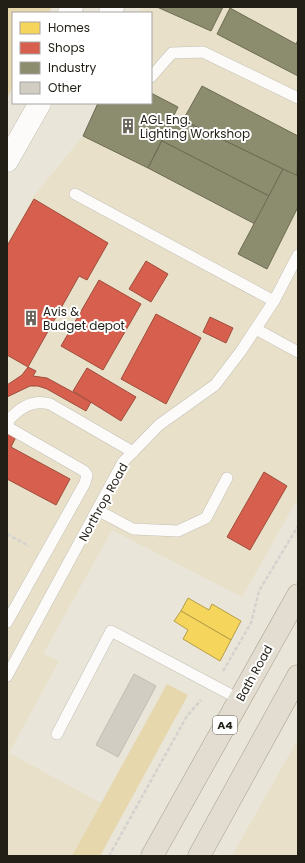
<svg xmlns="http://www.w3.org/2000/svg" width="305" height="863" font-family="Poppins,sans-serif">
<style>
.built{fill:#e8e0c9}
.green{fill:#e6d7ad}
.homes{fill:#f6d55c;stroke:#b69e47}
.shops{fill:#d6604d;stroke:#a04c3c}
.industry{fill:#8c8c6e;stroke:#6c6b54}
.building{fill:#d1cdc3;stroke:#c1bdb3}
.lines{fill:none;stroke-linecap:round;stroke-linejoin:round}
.service-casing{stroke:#c4c0b6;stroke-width:12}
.tertiary-casing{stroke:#c4c0b6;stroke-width:23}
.trunk-casing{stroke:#a7a08a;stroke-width:23}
.path{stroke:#d4d2cf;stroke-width:2.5;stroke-dasharray:4 2;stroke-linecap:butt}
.service{stroke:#fcfbf9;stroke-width:11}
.tertiary{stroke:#fcfbf9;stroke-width:22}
.trunk{stroke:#e2ddd0;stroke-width:22}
.labels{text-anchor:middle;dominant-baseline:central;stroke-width:4;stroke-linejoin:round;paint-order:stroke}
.shield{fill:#fff;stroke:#64625c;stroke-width:1}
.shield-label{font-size:11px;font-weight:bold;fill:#221f16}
.poi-label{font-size:12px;fill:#221f16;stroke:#fff;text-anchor:start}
.street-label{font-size:12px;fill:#221f16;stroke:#fff}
</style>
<rect width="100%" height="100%" fill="#e9e5d8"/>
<g class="built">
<path d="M142,7h156v491l-56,99 -130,-67 -69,124 16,7 -50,92 92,50 -29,53h-65v-612l27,-48 49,-60 15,-33h53v-90h-12z"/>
<path d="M298,739v117h-66z"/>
</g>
<g class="green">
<path d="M7,7h45l-3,6h-36v74l-6,11z"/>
<path d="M167,684l21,11 -88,161h-28z"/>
</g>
<g class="homes">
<path d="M188,598l21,12 3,-6 29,17 -10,19 -50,-29z"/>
<path d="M181,611l50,29 -11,21 -37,-22 5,-9 -14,-9z"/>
</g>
<g class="shops">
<path d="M34,199l74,44 -21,37 -8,-4 -51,91 -21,-12v-109z"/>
<path d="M146,261l22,13 -17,28 -22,-13z"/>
<path d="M99,280l42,24 -38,66 -42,-24z"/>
<path d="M156,314l45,24 -35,66 -45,-25z"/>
<path d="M210,317l23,11 -7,15 -23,-11z"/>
<path d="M28,367l8,4 -3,5 14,2 44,24 -5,9 -39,-22 -9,-3h-8l-23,11v-12l15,-10z"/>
<path d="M87,368l49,29 -15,24 -48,-30z"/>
<path d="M7,432l9,5 -5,10 59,32 -14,26 -49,-26z"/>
<path d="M264,472l23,14 -37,64 -23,-13z"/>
</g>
<g class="industry">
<path d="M157,7h66l-12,24z"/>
<path d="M230,8l66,36 2,-4v36l-81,-42z"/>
<path d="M202,86l96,50 -1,40 -114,-56z"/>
<path d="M151,93l27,14 -30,61 -65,-32 15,-33h53z"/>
<path d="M174,116l109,53 -14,27 -107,-55z"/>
<path d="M162,141l107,55 -14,28 -107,-56z"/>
<path d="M283,169l15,7v31l-31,62 -29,-15z"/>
</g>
<path class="building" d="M134,674l22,12 -38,71 -22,-12z"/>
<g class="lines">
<defs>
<g id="service">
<path d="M151,77l21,-24 31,-1 95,46"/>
<path d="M75,194l199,107"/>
<path d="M256,329l42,23"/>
<path d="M97,510l36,19 45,2 28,-13 21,-40"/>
<path d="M7,622l78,-139 2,-8 -3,-4 -68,-39 -7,-4 -1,-7c11,-13 25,-22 42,-17l83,48"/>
<path d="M7,676l116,-214 36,-37 56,-40 26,-34 33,-50 24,-46"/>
<path d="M57,734l54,-103 128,68"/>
</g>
<g id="tertiary">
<path d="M69,13l3,-6"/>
<path d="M110,13l3,-6"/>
<path d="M7,161l33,-58"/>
</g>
<g id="trunk">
<path d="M152,856l146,-261"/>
<path d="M199,856l99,-180"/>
</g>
</defs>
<use href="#service" class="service-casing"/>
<use href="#tertiary" class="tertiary-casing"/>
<use href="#trunk" class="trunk-casing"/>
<g class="path">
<path d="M7,534l22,12"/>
<path d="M223,671l28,-48 8,-32 39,-65"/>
<path d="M109,856l78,-140 14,-16"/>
</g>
<use href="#service" class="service"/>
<use href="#tertiary" class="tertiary"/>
<use href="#trunk" class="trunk"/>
</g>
<defs>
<symbol id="building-bare" viewBox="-9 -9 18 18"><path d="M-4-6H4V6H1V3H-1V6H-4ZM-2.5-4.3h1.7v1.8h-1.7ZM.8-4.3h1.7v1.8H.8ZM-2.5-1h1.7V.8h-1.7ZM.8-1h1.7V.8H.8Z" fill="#68645a" stroke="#fff" stroke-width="2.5" paint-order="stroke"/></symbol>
</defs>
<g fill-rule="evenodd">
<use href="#building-bare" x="117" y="115" width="22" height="22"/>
<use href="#building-bare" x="20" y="307" width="22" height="22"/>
</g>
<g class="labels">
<rect class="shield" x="213" y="716" width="24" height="18" rx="3"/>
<g class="shield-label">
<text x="225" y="725">A4</text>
</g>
<g class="poi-label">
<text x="140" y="119">AGL Eng.<tspan x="140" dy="14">Lighting Workshop</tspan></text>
<text x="43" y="311">Avis &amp;<tspan x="43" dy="14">Budget depot</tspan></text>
</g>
<g class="street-label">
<text transform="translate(103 502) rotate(-61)">Northrop Road</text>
<text transform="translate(254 673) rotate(-61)">Bath Road</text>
</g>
</g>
<rect width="305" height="863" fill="none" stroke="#221f16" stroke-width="16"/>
<rect x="12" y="12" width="140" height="92" fill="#ffffff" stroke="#a7a5a2"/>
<rect x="20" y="22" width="20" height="12" fill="#f6d55c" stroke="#a7a5a2"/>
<text x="48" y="32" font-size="12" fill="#221f16">Homes</text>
<rect x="20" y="42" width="20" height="12" fill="#d6604d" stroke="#a7a5a2"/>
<text x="48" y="52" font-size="12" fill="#221f16">Shops</text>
<rect x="20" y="62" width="20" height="12" fill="#8c8c6e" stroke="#a7a5a2"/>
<text x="48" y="72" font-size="12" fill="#221f16">Industry</text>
<rect x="20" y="82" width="20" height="12" fill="#d1cdc3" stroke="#a7a5a2"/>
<text x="48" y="92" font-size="12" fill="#221f16">Other</text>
</svg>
